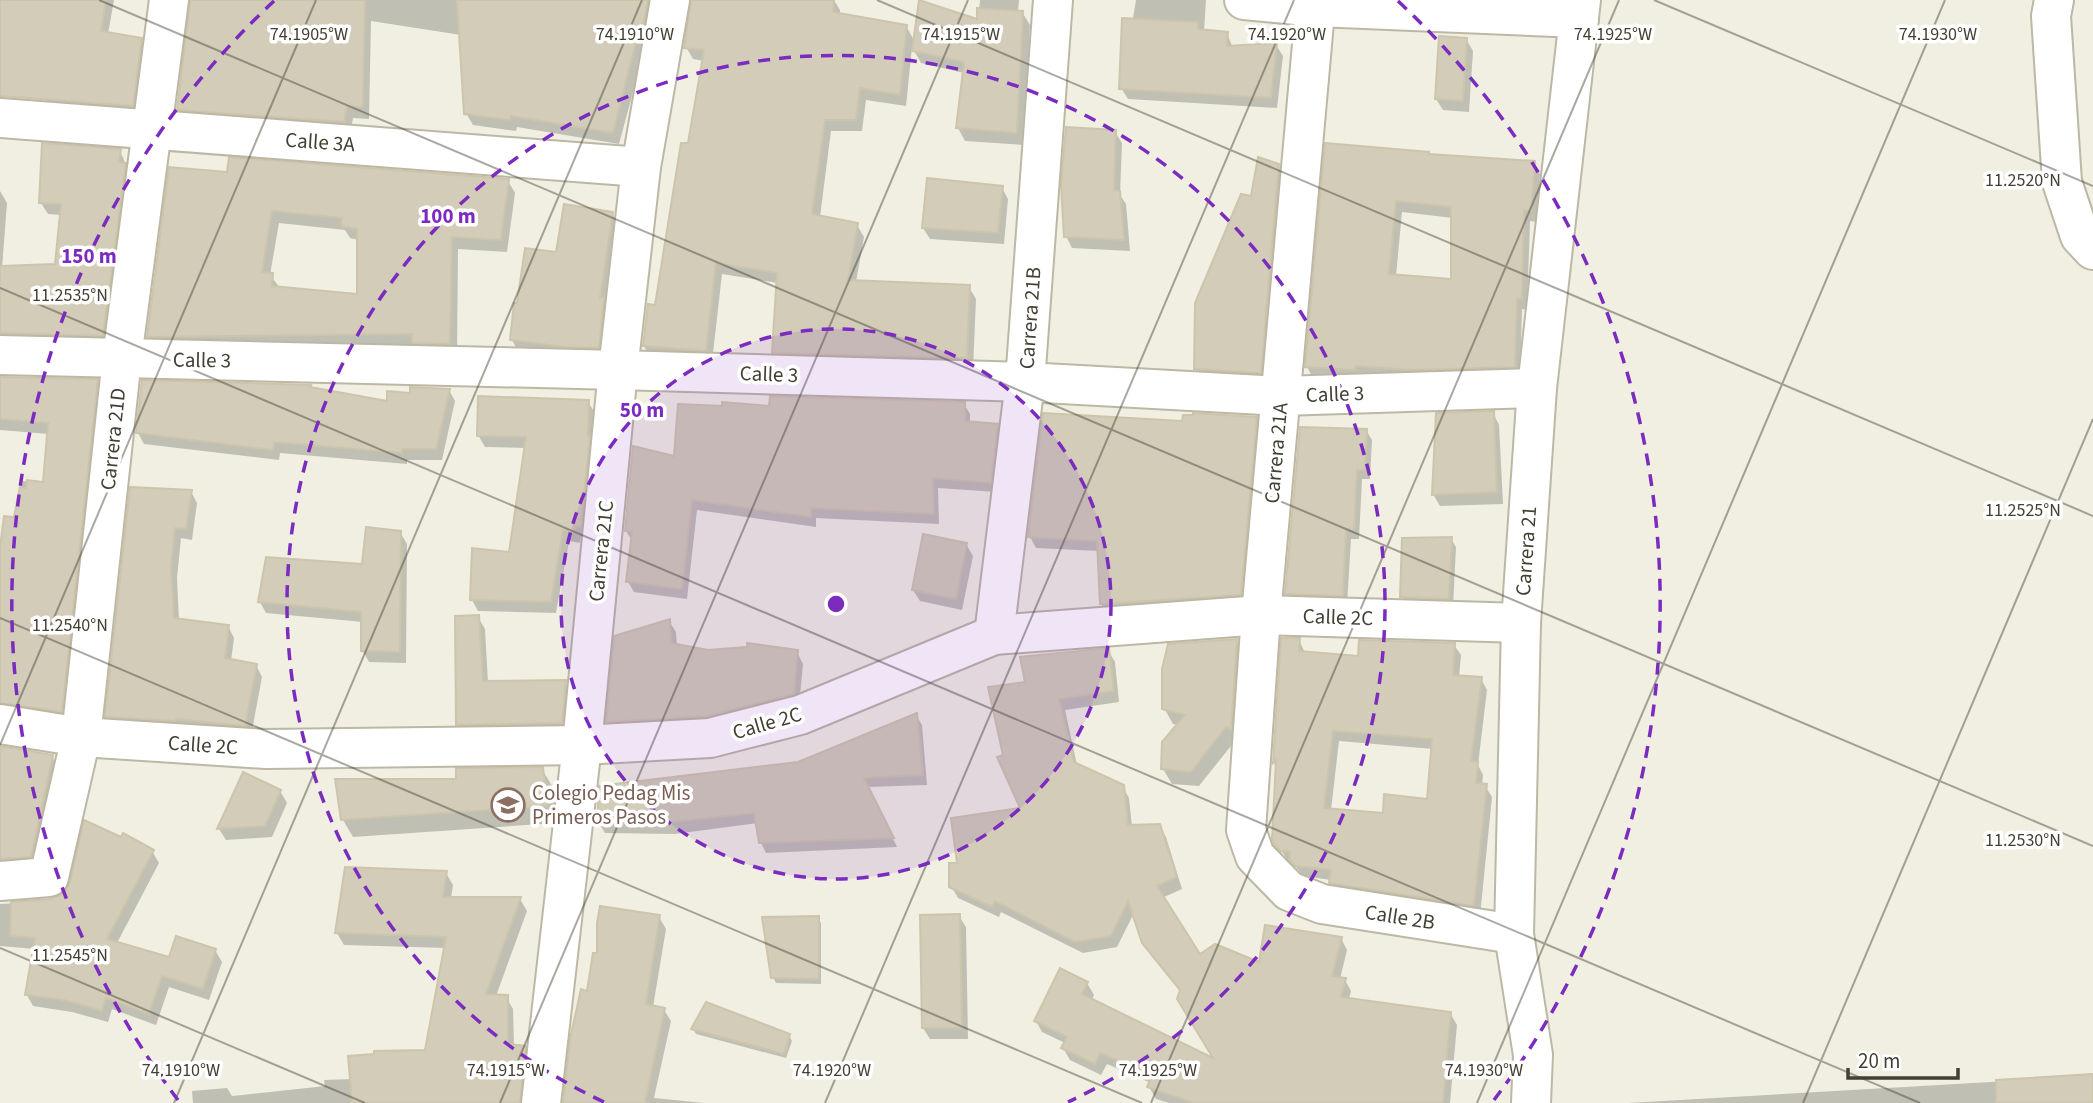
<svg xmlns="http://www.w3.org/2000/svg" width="2093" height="1103" font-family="'Source Sans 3',sans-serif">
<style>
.shadow{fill:#0003;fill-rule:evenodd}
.building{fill:#d2ccb8;stroke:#cdc5ab;stroke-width:2;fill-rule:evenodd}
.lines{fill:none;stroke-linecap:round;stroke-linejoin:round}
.minor-casing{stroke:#bcb8a5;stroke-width:42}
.minor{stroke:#fff;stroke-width:38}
.ticks{fill:none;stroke:#423f33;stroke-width:2;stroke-opacity:0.45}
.ring{fill:none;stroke:#7b2cbf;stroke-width:3.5;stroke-dasharray:12 9}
.labels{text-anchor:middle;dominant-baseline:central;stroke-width:7;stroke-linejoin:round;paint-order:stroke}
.street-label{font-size:21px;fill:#423f33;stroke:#fff}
.education-label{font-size:21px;fill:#785e54;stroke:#fff;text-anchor:start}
.ticks-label{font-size:18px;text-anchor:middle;fill:#423f33;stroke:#fff;stroke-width:7;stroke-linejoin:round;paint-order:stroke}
.centre{fill:#7b2cbf;stroke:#fff;stroke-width:3.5}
.ring-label{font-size:21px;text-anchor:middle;font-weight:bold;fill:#7b2cbf;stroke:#fff;stroke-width:7;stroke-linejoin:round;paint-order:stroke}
</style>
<rect width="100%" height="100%" fill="#f1efe2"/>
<g class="shadow">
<path d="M51,0h63l-6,34 33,6 7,12 -9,65 -86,-6 -7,-12z"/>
<path d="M192,0h453l1,5 3,-5h9l-39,144 -102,-17 -1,4 -43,-6 -7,-12 -5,-78 -90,-14 -2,98 -16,-1 -3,16 -165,-13 -7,-12z"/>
<path d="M695,0h139l6,10v5l66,11 9,16 63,-20 2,-22h39l-1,12h4l8,13 -6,120 -59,-4 -7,-13 6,-55 -43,-10 -9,-16 -6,59 -40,-6 -4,31h-31l-11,86 37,8 7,12 -8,45 113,5 7,12 -3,71 -192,-6 -7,-12 4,-69 -56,-9 -10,88 -61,-4 -7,-12 13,-39 47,-246 -11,-2 -7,-12z"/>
<path d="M1136,0h70l-2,31 23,3 6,14 43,-3 7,11 -6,52 -149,-9 -7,-11z"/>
<path d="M1466,39l7,12 -4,61 -26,-2 -7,-11z"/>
<path d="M1115,132l7,11 -2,52 6,9 4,47 -58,-3 -6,-12z"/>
<path d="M1327,145l102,11 105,6 6,12 -3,48 -7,-1 -3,89 -5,-1 -2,69h-207l-6,-11zM1402,212l51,6v63l-57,-5z"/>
<path d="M120,151l11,25 -22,171h-109v-156l7,12 -5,65 55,-2 5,-51 -14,-1 -7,-11z"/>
<path d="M1278,166l7,11 -19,206 -64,-3 -6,-11 57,-171z"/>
<path d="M229,173l279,8 7,12 -8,59 -49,-3 -1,107 -301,-7 -7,-13zM279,223l66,7 5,8 9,2v56l-79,-8 -10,-13z"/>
<path d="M1002,188l6,11 -4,45 -74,-5 -7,-11z"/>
<path d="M612,214l7,11 -15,134 -86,-8 -6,-11 6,-35 40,-51z"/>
<path d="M0,379l97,2 6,12 -35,330 -68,-8v-162l15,-34 8,-38 22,3 4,-50 -49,-4z"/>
<path d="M449,390l6,11 -13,59h-35v4l-127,-11 -1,7 -135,-16 -6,-11 251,-30 22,-8z"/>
<path d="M588,402l7,11 -8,125 -6,-1 -1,6 -11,-2 -13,72 -78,-2 -6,-11 39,-46 15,-106 -41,-1 -7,-12z"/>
<path d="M964,404l6,10v9l27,2 6,11 -7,56 -58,-4 1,36 -123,-6v9l-119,-17 -10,89 -53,-7 -6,-10 5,-40 -7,-11 50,-73 95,-50z"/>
<path d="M1493,413l6,12 4,79 -63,2 -7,-12z"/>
<path d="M1256,418l6,11 -16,176 -138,10 -7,-11 -2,-53 -63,-3 -6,-11 153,-114z"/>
<path d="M1366,430l6,10 -2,39h-8l-3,60h-8l-4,66 -55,-2 -5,-10z"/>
<path d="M132,489l59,3 6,11 -5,37 -11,-2 -4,40 2,42 49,6 6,12 -3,23 25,4 6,12 -11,59 -138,-9 -6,-11z"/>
<path d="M400,532l7,12 -1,119 -37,-1 -6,-11v-29l-97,-9 -6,-11 104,-36z"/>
<path d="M1451,539l5,8 -3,60 -47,-2 -4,-8z"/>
<path d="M966,544l7,12 -11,54 -42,-9 -7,-11z"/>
<path d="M478,617l7,12 3,54 77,-1 7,11 -4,41 -104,2 -6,-12z"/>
<path d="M669,621l7,11 1,14 31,5 89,1 6,12 -4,42 -184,27 -7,-12z"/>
<path d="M1283,639l16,1 6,13 55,5 94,-13 7,10 -2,22 22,2 6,11 -9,75 5,10 -1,11h3l7,11 -12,119 -143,-23 -6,-13 -28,-4 -11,-14 -4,-1 -7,-11 -4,-82 -3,-5zM1339,741l94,8 -4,51 -45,14 -53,-4z"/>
<path d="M1236,641l9,15 -11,86 -35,44 -27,-2 -9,-15 15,-44 -5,-1 -9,-16z"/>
<path d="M1108,650l7,12 4,40 -54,8 12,55 45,21 7,12 3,29 27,-1 7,11 16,52 -20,9 38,59 60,7 81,-26 6,12 -7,29 5,1 6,11 -2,8 101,14 7,12 -7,78h-281l-13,-4 -7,-12 2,-4 -44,-19 -6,11 -31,-15 -7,-12 2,-5 -23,-11 -6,-11 51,-38 7,12 -3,6 126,61 -36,-70 -30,-37 -7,-12 -10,-30 -17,34 -34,6 -82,-41 -2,5 -41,-19 -7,-12 8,-21 64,-56 -18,-53 22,-73z"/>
<path d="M916,715l6,10 5,60 -59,2 29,60 -131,6 -5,-10 -3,-20 -83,11 -70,-1 -6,-10 2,-35 198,-24z"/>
<path d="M0,748l52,8 6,12 -21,100 -37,4z"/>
<path d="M542,769l10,17 4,37 -203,14 -10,-17 115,-40z"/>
<path d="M280,791l7,12 -15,34 -46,3 -7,-11z"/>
<path d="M152,851l7,12 -42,80 53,16 45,-9 7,12 -13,38 -40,-13 -13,38 -44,-16 -4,13 -36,-10 -39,-6 -6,-11 8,-46 -35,-3v-42l51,-3z"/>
<path d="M446,873l7,12 -2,13 69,1 7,12 -31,85 10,1 7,12 1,37 10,1 7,12 -5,44h-333l-1,-12 35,-3 5,8 93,-10 -1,-6 28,-1 74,-28 20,-103 -102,-3 -7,-12z"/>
<path d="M959,916l7,11 2,112h-38l-7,-11z"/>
<path d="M659,917l7,12 -13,78 11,3 7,11 -17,77 50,5h-139l23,-110z"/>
<path d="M818,918l3,5v61l-45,-1 -3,-6z"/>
<path d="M693,1029l96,6 3,6 -6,17 -90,-24z"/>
<path d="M2093,1076v27h-465z"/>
</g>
<g class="building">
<path d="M0,0h106l-5,31 41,7 -9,68 -133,-10z"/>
<path d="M190,0h175l-2,107 -16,-1 -3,16 -167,-12z"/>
<path d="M457,0h191l-8,42h-4l-23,91 -102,-17 -1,4 -46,-6z"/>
<path d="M691,0h143l-1,12 74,13 -7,70 -40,-7 -4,32h-31l-13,94 46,9 -10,57 122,5 -3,73 -195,-5 5,-80 -61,-10 -10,88 -63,-5 5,-42 7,1 26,-162h7l16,-93 -20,-2z"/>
<path d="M919,0l58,19v-11l46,3 -6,122 -61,-5 8,-66 -52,-11z"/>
<path d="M1122,18l76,4v7l30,3 -1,14 50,-3 -6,55 -152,-9z"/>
<path d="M1439,36l28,2 -4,63 -28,-2z"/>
<path d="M1066,127l50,3 -2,60 6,1 4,49 -60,-3 -3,-52z"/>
<path d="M42,143l79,6 -2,13 7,1 -23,173 -103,-3v-67l55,-2 6,-60 -22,-1z"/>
<path d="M1325,143l104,9v2l106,7 -4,50 -7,-1 -2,89h-5l-2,68 -102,3 -57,-4 -1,4 -50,-3zM1396,201l55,6v72l-62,-5z"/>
<path d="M229,157l280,22 -8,61 -49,-3 -2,107 -38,-1v-9l-265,3 22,-170 58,5zM272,211l70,7 -1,8 16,3v65l-85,-8 1,-13 -11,-1z"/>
<path d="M1258,157l21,7 -18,209 -67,-4 1,-66 46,-109 10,2z"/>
<path d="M927,178l76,8 -5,47 -76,-5z"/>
<path d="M564,204l49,8 -13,86h4l-5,50 -34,-1 -55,-7 4,-37h3l8,-55 31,4z"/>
<path d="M0,377l98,2 -36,333 -62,-9v-156l4,-31 10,1 6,-30 6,1 1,-8 16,2 5,-59 -48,-4z"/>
<path d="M142,380l169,5 -1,2 77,14v-10l23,2v-6l40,2 -14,60h-34v4l-128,-11 -1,8 -137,-17z"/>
<path d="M478,396l111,4 -1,36h2l-9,91 -6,-1v6l-12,-2 -12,72 -81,-2 2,-52 37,4 17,-115 -49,-1z"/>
<path d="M770,396l195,6v19l33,3 -7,59 -58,-5 1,36 -123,-6v9l-119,-17 -10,89 -56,-7 6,-50 -7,-1 8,-85 41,10 4,-52 44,2v-4l47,4z"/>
<path d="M1494,411l3,81 -65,3 4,-82z"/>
<path d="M1043,413l139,8 1,-6h10v-2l64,4 -16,178 -141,9 -3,-63 -69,-4z"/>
<path d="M1300,427l67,2 -2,41h-8l-3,60 -8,-1 -3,67 -58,-2z"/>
<path d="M130,487l62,3 -6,39 -11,-1 -4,38 3,52 55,7 -4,33 32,6 -12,62 -69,-7 -1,2 -70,-4z"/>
<path d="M366,527l35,4 -1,121 -39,-1v-39l-103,-10 8,-45 96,7z"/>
<path d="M923,534l44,9 -11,56 -44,-9z"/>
<path d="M1452,537l-3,62 -49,-2 2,-59z"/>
<path d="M479,615l4,66 83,-1 -4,43 -106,2 -1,-109z"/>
<path d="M670,619l1,24 37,7 39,-3v-4l51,7 -4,44 -87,22 -101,6 8,-86z"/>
<path d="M1281,638h19l-1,13 59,5 1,-16 96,3 -2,32 29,2 -11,84 7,1 -2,21 11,1 -13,122 -145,-23 2,-13 -36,-4 -6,-7 1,-7 -10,-1 -6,-7 -2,-5 4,-79 -3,3zM1333,731l99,8 -5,60 -43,-5 -1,19 -59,-5z"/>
<path d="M1237,639l-6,90 -5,-2 -35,45 -30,-3 1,-27 23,-27 -23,-6v-40l6,-25z"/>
<path d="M1109,648l5,43 -55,8 15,63 50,23 4,40 32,-1 17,53 -20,9 43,68 15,-10 44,18 6,-37 77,12 -10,39 14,2 -5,19 110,15 -8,91h-249l-47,-16 5,-12 -52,-22 -5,11 -34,-16 6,-11 -33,-16 26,-53 28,14 -6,12 131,64 -36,-59 3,-9 -38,-47 -14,-42 -17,35 -36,6 -80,-41 -3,6 -43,-20v-24h8l-6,-45 69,-10 -23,-51 6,-2 -15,-68 37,-5 -5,-25z"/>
<path d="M917,713l6,62 -59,3 30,60 -135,5 -5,-30 -83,9v2l-74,-1 2,-37 199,-24z"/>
<path d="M0,746l53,9 -22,102 -31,2z"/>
<path d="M543,767l4,39 -206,14 -6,-41h121v-11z"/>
<path d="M243,772l38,18 -16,36 -48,3z"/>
<path d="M84,820l37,17 2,-4 31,17 -47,89 62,18 7,-21 40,13 -13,40 -41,-13 -13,38 -43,-16 -4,13 -38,-11 -39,-5 10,-57 -25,-2 1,-34 40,-3 13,-6 6,-11z"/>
<path d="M345,867l102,4 -4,26h78l-35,97 22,1v49l18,2 -6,57h-168l-4,-47 26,-2v-3l51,-1 21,-113 -111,-4z"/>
<path d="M600,906l60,9 -14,89 19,4 -20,95h-82l7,-64 11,-50 6,2 6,-38h4v-30z"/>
<path d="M960,914l2,114h-40l-2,-113z"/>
<path d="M819,916v63l-48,-1 -9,-61z"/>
<path d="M706,1002l84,32 -6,20 -93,-25z"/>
<path d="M2093,1074v29h-97v-23z"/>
</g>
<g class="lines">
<defs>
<g id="minor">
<path d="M1244,0l72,7 263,11"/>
<path d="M1316,0l-55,615 -15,215 9,26 34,35 33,13 192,30"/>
<path d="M2054,0l-3,16 11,166 18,54 13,14"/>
<path d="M0,118l641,49"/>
<path d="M0,355l618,15 407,12 256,14 256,-8"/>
<path d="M994,635l31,-253 28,-382"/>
<path d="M0,724l81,13 185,12 316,-4 128,-7 90,-23 194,-80 267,-20 260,8"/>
<path d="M0,881l49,-4 32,-140 41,-379 47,-358"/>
<path d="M541,1103l41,-358 36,-375 23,-203 29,-167"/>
<path d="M1531,1103l2,-48 -19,-121 7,-311 16,-235 44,-388"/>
</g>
</defs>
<use href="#minor" class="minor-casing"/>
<use href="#minor" class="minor"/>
</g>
<path class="ticks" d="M99,0l1994,846M877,0l1216,516M1654,0l439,186M0,288l1920,815M0,618l1142,485M0,745l316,-745M0,948l365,155M174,1103l468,-1103M500,1103l468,-1103M825,1103l469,-1103M1151,1103l468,-1103M1477,1103l468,-1103M1803,1103l290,-684"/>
<circle cx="836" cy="604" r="275" fill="#7b2cbf" fill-opacity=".12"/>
<g class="ring">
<circle cx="836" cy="604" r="275"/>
<path d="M604 1102A549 549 0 1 1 1068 1102"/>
<path d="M178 1100A824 824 0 0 1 274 1M1398 1A824 824 0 0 1 1494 1100"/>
</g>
<defs>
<symbol id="school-ring" viewBox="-11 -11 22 22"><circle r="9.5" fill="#fff" stroke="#8d6e63" stroke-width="1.5"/><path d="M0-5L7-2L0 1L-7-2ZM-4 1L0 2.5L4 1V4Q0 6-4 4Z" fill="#8d6e63"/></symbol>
</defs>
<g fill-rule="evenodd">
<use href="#school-ring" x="489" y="786" width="38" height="38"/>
</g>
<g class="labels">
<g class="street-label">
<text transform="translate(320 142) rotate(4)">Calle 3A</text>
<text transform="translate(1030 318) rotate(-86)">Carrera 21B</text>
<text transform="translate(202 360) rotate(1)">Calle 3</text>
<text transform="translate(769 374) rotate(2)">Calle 3</text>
<text transform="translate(1335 394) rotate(-2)">Calle 3</text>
<text transform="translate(113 439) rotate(-84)">Carrera 21D</text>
<text transform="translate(1276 453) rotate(-85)">Carrera 21A</text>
<text transform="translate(601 551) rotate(-84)">Carrera 21C</text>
<text transform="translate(1526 551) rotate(-86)">Carrera 21</text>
<text transform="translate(1338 617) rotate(2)">Calle 2C</text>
<text transform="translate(767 723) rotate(-16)">Calle 2C</text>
<text transform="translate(203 745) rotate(4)">Calle 2C</text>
<text transform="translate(1400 917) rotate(9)">Calle 2B</text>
</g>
<g class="education-label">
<text x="532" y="793">Colegio Pedag Mis<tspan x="532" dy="24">Primeros Pasos</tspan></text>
</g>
</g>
<g class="ticks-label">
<text x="309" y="40">74.1905°W</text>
<text x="635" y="40">74.1910°W</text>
<text x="961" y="40">74.1915°W</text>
<text x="1287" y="40">74.1920°W</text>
<text x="1613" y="40">74.1925°W</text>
<text x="1938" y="40">74.1930°W</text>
<text x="2023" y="186">11.2520°N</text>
<text x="70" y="301">11.2535°N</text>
<text x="2023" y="516">11.2525°N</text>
<text x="70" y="631">11.2540°N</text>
<text x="2023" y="846">11.2530°N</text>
<text x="70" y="961">11.2545°N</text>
<text x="181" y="1076">74.1910°W</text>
<text x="506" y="1076">74.1915°W</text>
<text x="832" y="1076">74.1920°W</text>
<text x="1158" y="1076">74.1925°W</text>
<text x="1484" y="1076">74.1930°W</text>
</g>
<circle cx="836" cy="604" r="10" class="centre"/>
<g class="ring-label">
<text x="448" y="223">100 m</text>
<text x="89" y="263">150 m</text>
<text x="642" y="417">50 m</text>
</g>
<path d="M1848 1068v10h110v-10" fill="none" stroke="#423f33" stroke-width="3.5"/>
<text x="1858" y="1068" font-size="21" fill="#423f33" stroke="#ffffff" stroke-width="5" paint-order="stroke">20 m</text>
</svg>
